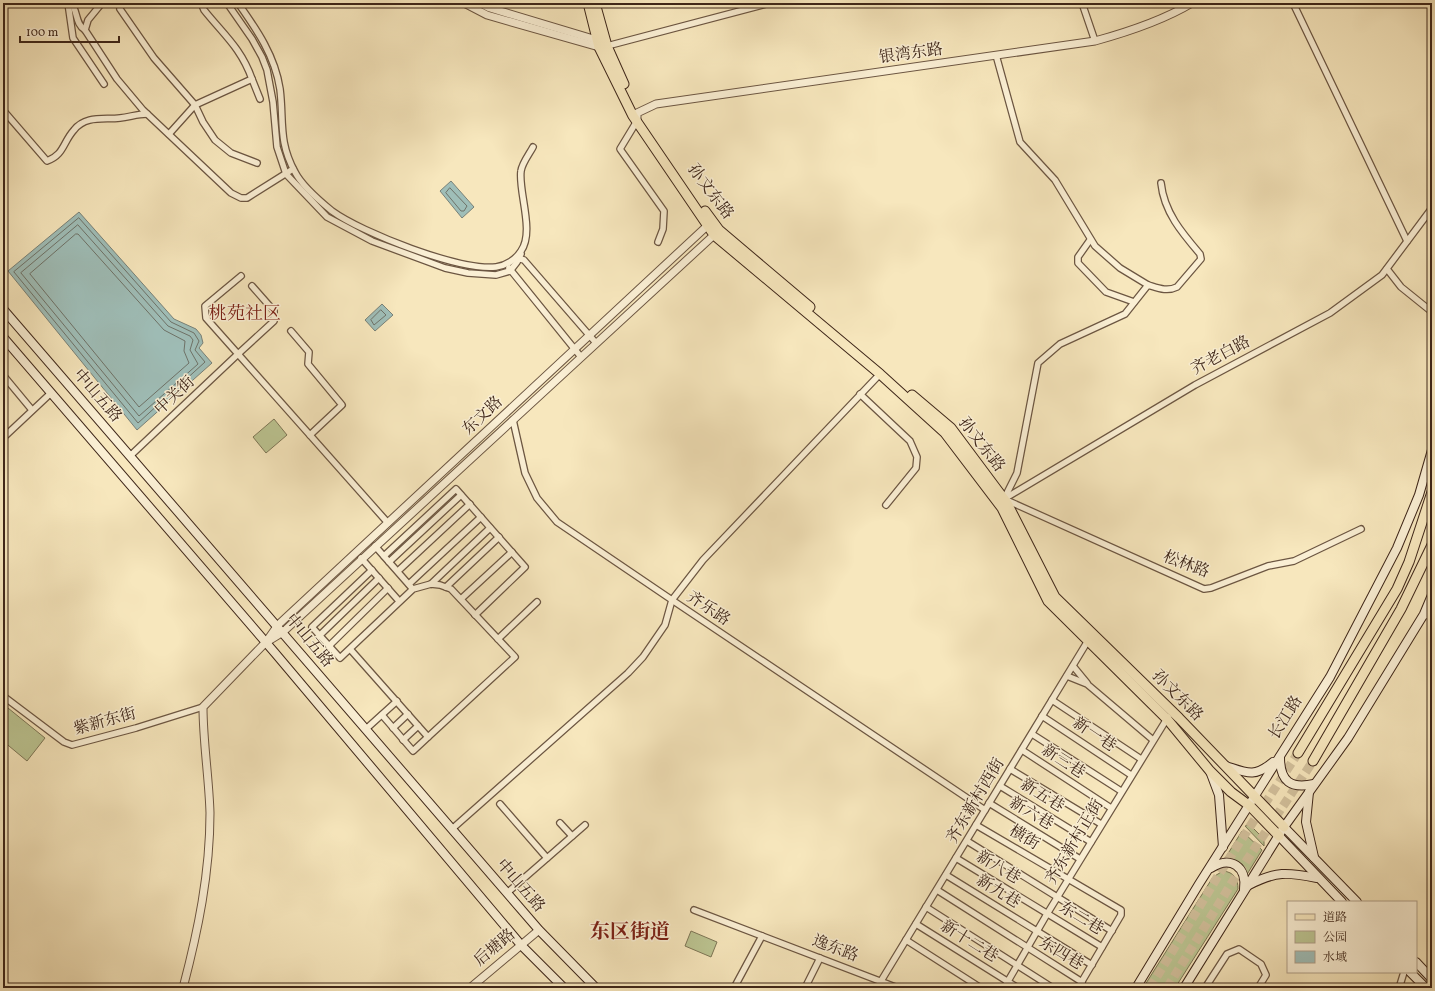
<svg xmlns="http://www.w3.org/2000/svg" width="1435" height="991" font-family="Vollkorn,'Noto Serif SC',serif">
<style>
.green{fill:#bcc592;stroke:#7d7656}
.water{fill:#9fbeb8;stroke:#788178}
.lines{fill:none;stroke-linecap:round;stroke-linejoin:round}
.shore{stroke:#6e7268;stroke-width:1}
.trunk-tunnel{stroke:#d2c09c;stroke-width:9;stroke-dasharray:9 4.5;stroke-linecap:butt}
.minor-casing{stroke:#6c5642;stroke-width:8}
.tertiary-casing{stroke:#6c5642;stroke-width:9}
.secondary-casing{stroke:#3e2619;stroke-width:10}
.primary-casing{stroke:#3e2619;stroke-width:11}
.trunk-casing{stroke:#3e2619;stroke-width:11}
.minor{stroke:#faefd4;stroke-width:5.5}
.tertiary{stroke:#faefd4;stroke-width:7}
.secondary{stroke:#faefd4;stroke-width:8}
.primary{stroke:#f7e7bd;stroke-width:9}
.trunk{stroke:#f7e7bd;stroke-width:9}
.labels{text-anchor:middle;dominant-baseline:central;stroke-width:3;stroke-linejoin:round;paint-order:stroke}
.street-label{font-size:16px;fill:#3e2619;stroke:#faefd4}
.quarter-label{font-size:18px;fill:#7a1f14;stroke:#faefd4}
.district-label{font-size:20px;font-weight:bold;fill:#7a1f14;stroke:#faefd4}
</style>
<rect width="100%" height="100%" fill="#f7e7bd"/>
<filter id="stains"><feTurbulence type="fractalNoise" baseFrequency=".005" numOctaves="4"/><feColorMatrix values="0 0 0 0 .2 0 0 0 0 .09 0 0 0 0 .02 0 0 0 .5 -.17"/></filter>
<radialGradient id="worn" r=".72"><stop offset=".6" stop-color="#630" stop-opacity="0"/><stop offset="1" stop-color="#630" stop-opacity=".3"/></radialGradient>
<g class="green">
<path d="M274,419l13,16 -21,18 -13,-16z"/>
<path d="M8,708l37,30 -18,23 -24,-20v-26z"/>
<path d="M1250,825l14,14v7l-19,-20z"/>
<path d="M1242,831l20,19 -16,26 -7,-13 -15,-3z"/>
<path d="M1223,871c11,1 15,8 15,18l-63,99h-32l70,-111z"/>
<path d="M691,931l26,11 -6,15 -26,-11z"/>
</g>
<g class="water">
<path d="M451,181l23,26 -12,11 -22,-27z"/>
<path d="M79,212l95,107 22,10 5,6 2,8 -4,5 13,15 -75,67 -129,-159z"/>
<path d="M382,304l11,11 -18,16 -10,-11z"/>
</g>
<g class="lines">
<g class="shore">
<path d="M450,188l17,18 -3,5h-3l-15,-18z"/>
<path d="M79,218l92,104 23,11 5,8 -4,9 10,12 -67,61 -124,-151z"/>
<path d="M78,225l90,101 22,10 3,4 -3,10 8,14 -59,52 -118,-143z"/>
<path d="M76,234h2l86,96 21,11 -1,10 5,12 -50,44 -109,-133z"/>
<path d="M381,310l5,5 -12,10 -3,-5z"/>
</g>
<g class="trunk-tunnel">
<path d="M1150,988l71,-117 77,-118"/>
<path d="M1167,988l66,-107 80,-120"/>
</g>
<defs>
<g id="minor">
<path d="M68,3l5,35 31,46"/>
<path d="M71,3c7,8 4,21 14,27"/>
<path d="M102,3l-14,17 -3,10 32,49 26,31 88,83 10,5h6l46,-29"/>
<path d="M227,3l25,36 10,18 5,13 6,32 4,45 9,27 41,43 45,24 73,27 23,5 28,2 14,-4 7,-9 4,-8"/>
<path d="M238,3c19,27 37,53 42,86 4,32 -2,52 15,83 6,12 26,30 37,39 30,22 128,60 164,56 10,-1 20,-8 25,-16 14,-19 -3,-60 0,-80 1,-8 9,-18 12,-24"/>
<path d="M1082,3l13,38"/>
<path d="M1293,3l114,238"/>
<path d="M120,9l34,49 41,47 8,17 12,18 16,13 26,10"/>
<path d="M607,46l163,-43"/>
<path d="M996,55l24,87 35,38 40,66 25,22 28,17"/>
<path d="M252,79l8,20"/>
<path d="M3,110l44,51c17,-6 16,-19 27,-31 12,-15 30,-10 46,-12 10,-1 17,-4 27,-4"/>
<path d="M637,121l-17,28 44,62 -1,18 -5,13"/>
<path d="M169,134l26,-29 57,-26c-11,-31 -28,-44 -48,-69l-3,-7"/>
<path d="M1161,183c3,29 21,50 39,71l1,5 -24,28c-10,5 -19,1 -29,-2l-23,29 -65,30 -22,19 -21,110 -13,26 200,90 7,-1 57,-22 26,-5 67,-32"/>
<path d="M1090,240l-12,17v6l28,29 28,10"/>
<path d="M517,258l7,2 72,83"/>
<path d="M509,268l72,89"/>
<path d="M1387,269l14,18 31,25"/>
<path d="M252,286l22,25v10l-36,33 150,169"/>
<path d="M291,331l18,21 -1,12 34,41 -32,30"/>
<path d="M880,374l-177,186 -31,40 313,210"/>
<path d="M3,375l29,35"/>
<path d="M860,394l50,47 7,16 -1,11 -30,37"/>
<path d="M3,438l48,-45"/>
<path d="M130,456l108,-102 -32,-36 -1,-12 36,-30"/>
<path d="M1004,499l191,-114 135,-72 52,-38 50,-67"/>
<path d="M375,546l36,41"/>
<path d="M384,556l72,-67 69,78 -50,48"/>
<path d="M361,558l38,43"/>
<path d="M389,562l72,-67"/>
<path d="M398,571l72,-67"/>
<path d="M409,584l72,-67"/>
<path d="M431,584l59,-56"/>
<path d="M446,587l53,-50"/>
<path d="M461,599l51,-47"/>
<path d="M319,636l60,-58"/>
<path d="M498,639l39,-37"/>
<path d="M329,646l59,-58"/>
<path d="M350,649l78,88 87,-80 -64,-68 -11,-4 -9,-1 -18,5 -73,69 -28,-31 60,-57"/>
<path d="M1073,666l14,17"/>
<path d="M1067,676l20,8 66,56"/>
<path d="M3,696l61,46 8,3 64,-17 67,-21"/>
<path d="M1052,700l89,59"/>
<path d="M382,715l31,36 15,-14"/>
<path d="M1042,716l89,59"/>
<path d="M393,728l15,-14"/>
<path d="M366,729l31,-28"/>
<path d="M1032,734l89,57"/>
<path d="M403,740l15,-14"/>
<path d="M1022,750l89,58"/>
<path d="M1010,769l91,55"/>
<path d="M1000,786l91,56"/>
<path d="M989,803l91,56"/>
<path d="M500,804l47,54"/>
<path d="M560,823l12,13"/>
<path d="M976,825l145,85v5l-43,73"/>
<path d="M452,829l176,-156 15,-16 22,-32 7,-25 -115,-78 -20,-24 -12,-25 -12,-53"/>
<path d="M967,841l145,90"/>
<path d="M956,858l146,89"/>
<path d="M946,875l146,90"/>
<path d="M937,890l145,92"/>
<path d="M507,893l78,-68"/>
<path d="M926,907l127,81"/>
<path d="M694,910l204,78"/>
<path d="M916,924l102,64"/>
<path d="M906,940l75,48"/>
<path d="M881,981l208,-342"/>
<path d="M734,988l28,-52"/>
<path d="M805,988l15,-30"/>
<path d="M1004,988l43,-74 121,-197"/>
<path d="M1205,988l22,-34 12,-5 22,15 5,11 -8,13"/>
<path d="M1398,988l2,-3 4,-13"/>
</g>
<g id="tertiary">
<path d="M464,3l23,12 112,32 4,-1"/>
<path d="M480,3l10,5 110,33"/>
<path d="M637,121v-8l19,-9 439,-63c33,-9 67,-20 97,-38"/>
<path d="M1424,614l8,2"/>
<path d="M270,640l13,-8 431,-397"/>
<path d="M183,988c15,-57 27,-115 27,-175 -1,-35 -7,-71 -7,-106l63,-65 12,-17 429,-399"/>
<path d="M470,988l69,-58"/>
</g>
<g id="secondary">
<path d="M3,309l536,621 57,58"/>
<path d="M3,337l272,316 246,292 43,43"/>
<path d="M1280,757c0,25 11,32 34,27"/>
<path d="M1226,766c21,7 28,12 47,-4"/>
<path d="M1210,771l9,24 4,52"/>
<path d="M1309,792l-3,30 8,35"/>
<path d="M1284,827l73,75"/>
<path d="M1279,836l63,66"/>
<path d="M1211,868c20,-13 36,-1 33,21"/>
<path d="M1249,885c27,-14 38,-13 68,-7"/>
<path d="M1416,962l16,17"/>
<path d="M1410,972l16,16"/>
<path d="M1136,988l63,-104 131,-207 67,-129 22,-53 13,-45"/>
<path d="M1184,988l100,-161 64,-89 76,-124 8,-19"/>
</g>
<g id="primary">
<path d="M588,3l11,44 34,69 81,119 166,139 65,59 57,75 46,93 119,118 43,52 21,21 19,14 29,30"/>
<path d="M595,3l12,43 17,38"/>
<path d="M705,211l14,19 91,77"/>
<path d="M912,395l39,33 56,75 48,94 124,121 105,109"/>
</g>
<g id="trunk">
<path d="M1298,753l99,-164 12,-27 23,-70"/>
<path d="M1313,761l88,-152 31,-64"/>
</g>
</defs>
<use href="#minor" class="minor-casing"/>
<use href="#tertiary" class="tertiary-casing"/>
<use href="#secondary" class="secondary-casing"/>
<use href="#primary" class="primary-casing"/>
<use href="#trunk" class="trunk-casing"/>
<use href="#minor" class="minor"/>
<use href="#tertiary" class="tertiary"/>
<use href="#secondary" class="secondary"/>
<use href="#primary" class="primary"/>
<use href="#trunk" class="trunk"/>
</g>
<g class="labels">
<g class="street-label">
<text transform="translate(911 54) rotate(-8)">银湾东路</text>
<text transform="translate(710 192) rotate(53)">孙文东路</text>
<text transform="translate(1221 356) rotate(-28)">齐老白路</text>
<text transform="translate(97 396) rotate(49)">中山五路</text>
<text transform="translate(175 396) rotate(-43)">中关街</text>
<text transform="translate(483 416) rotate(-43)">东文路</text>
<text transform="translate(981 445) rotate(52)">孙文东路</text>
<text transform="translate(1186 565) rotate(21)">松林路</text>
<text transform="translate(708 609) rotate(34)">齐乐路</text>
<text transform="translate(309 641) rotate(50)">中山五路</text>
<text transform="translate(1177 696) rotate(45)">孙文东路</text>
<text transform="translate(1286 718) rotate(-58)">长江路</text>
<text transform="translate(105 722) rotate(-15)">紫新东街</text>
<text transform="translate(1094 735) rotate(34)">新一巷</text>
<text transform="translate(1063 762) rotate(33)">新三巷</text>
<text transform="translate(1042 796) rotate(32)">新五巷</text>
<text transform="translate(976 801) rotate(-59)">齐东新村西街</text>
<text transform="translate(1031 814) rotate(31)">新六巷</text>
<text transform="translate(1024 838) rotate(31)">横街</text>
<text transform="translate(1075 842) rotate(-59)">齐东新村正街</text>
<text transform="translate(998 868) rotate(31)">新八巷</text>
<text transform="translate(520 886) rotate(49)">中山五路</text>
<text transform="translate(998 892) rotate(32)">新九巷</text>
<text transform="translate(1081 919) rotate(31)">东二巷</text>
<text transform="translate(969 942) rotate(32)">新十二巷</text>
<text transform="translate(495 948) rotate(-40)">后塘路</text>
<text transform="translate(835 949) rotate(21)">逸东路</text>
<text transform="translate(1061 954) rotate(31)">东四巷</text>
</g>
<g class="quarter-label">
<text x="245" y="314">桃苑社区</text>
</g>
<g class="district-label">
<text x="630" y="933">东区街道</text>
</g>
</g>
<rect width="1435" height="991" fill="none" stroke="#f7e7bd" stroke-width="16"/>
<rect x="4" y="4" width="1427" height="983" fill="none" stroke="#3e2619" stroke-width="2"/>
<rect x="8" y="8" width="1419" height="975" fill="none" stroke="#3e2619"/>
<rect x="1287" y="901" width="130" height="72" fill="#faefd4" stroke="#af9f89"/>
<rect x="1295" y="914" width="20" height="6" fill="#f7e7bd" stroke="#af9f89"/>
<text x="1323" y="921" font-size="12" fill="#3e2619">道路</text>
<rect x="1295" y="931" width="20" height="12" fill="#bcc592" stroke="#af9f89"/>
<text x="1323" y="941" font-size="12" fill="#3e2619">公园</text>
<rect x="1295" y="951" width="20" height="12" fill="#9fbeb8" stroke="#af9f89"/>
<text x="1323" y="961" font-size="12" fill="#3e2619">水域</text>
<path d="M20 36v6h99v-6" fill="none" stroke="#3e2619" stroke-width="2"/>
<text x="26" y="36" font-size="12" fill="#3e2619" stroke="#faefd4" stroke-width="3" paint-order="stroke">100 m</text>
<rect width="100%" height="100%" filter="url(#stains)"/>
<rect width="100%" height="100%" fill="url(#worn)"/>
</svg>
